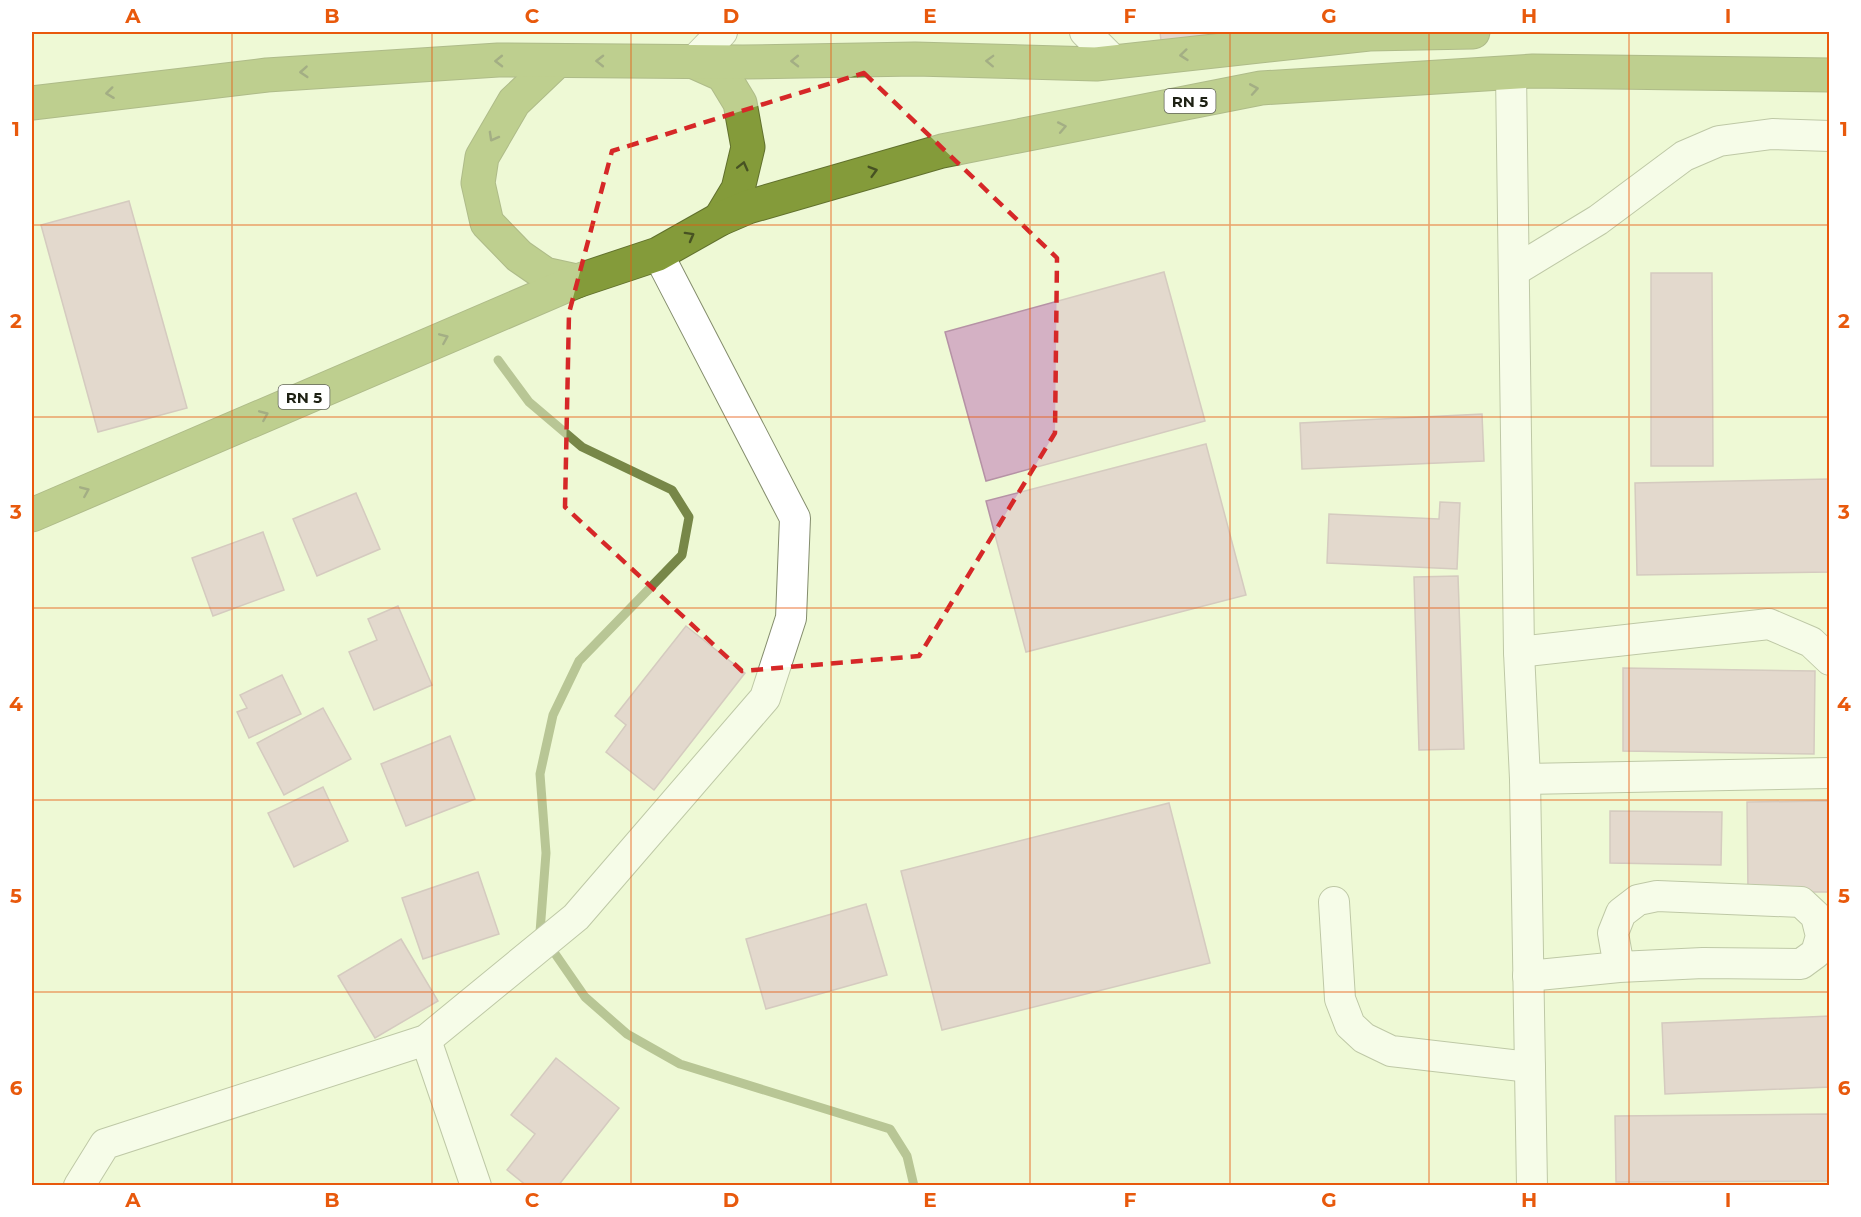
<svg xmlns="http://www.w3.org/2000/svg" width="1861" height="1217" font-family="Montserrat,sans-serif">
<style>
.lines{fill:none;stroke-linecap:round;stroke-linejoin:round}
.stream{stroke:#778748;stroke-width:9}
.building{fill:#d4b1c4;stroke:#b592a5;stroke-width:1.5}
.minor-casing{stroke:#848d6d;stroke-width:32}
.highway-casing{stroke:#60702d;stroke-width:35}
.minor{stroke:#fff;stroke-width:30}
.highway{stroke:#849b3a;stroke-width:33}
.oneway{stroke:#475223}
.marked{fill:none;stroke:#d62828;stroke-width:4.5;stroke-dasharray:12 8;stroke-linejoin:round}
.grid{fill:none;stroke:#e8590c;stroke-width:1.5;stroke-opacity:0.55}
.labels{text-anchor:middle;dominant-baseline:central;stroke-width:5;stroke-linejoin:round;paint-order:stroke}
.shield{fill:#fff;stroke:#62645a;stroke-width:1.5}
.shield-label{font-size:15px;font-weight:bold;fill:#1e2114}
.neatline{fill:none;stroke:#e8590c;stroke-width:2}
.grid-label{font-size:20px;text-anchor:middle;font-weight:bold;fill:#e8590c}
</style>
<rect width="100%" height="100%" fill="#eef9d5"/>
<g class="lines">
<path class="stream" d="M498,360l31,42 53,45 90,43 17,27 -7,38 -103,106 -26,54 -13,59 6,79 -6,79 45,65 42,37 53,30 210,65 17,27 7,30"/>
</g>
<g class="building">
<path d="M1160,32h126l-124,18z"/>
<path d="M129,201l58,207 -89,24 -57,-207z"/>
<path d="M1164,272l41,149 -219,60 -41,-149z"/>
<path d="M1651,273h61l1,193h-62z"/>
<path d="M1482,414l2,47 -182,8 -2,-46z"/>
<path d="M1206,444l40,151 -220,57 -40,-151z"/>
<path d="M1830,479v93l-193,3 -2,-92z"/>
<path d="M356,493l24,56 -63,27 -24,-57z"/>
<path d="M1440,502l20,1 -3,66 -130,-6 2,-49 110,5z"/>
<path d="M263,532l21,58 -71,26 -21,-58z"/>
<path d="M1458,576l6,173 -45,1 -5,-173z"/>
<path d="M398,606l34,79 -58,25 -25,-58 28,-12 -9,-21z"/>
<path d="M686,626l59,47 -91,117 -48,-38 20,-27 -11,-9z"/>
<path d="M1623,668l192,3 -1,83 -191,-3z"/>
<path d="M282,675l19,39 -52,24 -12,-26 10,-4 -7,-13z"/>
<path d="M323,708l28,51 -67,36 -27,-52z"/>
<path d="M450,736l25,63 -69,27 -25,-62z"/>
<path d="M323,787l25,54 -54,26 -26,-54z"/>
<path d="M1830,801v91h-82l-1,-90z"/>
<path d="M1169,803l41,160 -268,67 -41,-159z"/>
<path d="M1610,811l112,1 -1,53 -111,-2z"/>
<path d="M478,872l21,62 -76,25 -21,-61z"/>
<path d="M866,904l21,71 -121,34 -20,-70z"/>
<path d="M401,939l37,62 -63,37 -37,-62z"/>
<path d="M1830,1016v71l-165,7 -3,-71z"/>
<path d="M556,1058l63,50 -61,78h-31l-20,-16 28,-36 -24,-19z"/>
<path d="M1830,1114v67l-214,1 -1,-66z"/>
</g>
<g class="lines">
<defs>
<g id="minor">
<path d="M1085,32l30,30"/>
<path d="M693,62l29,-30"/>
<path d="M1511,73l8,579 6,127 7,407"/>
<path d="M1514,271l84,-51 86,-64 35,-15 53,-7 58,2"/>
<path d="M1519,652l250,-28 42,18 19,18"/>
<path d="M1525,779l305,-6"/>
<path d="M1334,902l6,97 10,26 14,13 27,13 139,16"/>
<path d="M1528,976l91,-9 84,-4 98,1 15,-11 5,-17 -5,-20 -15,-14 -144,-6 -19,4 -17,13 -8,20 6,34"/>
<path d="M426,1040l50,146"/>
<path d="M79,1186l26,-42 321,-104 150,-123 189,-219 26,-80 4,-100 -137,-264"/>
</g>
<g id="highway">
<path d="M557,61l-43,41 -32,55 -4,26 9,40 32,33 26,18 32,7"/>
<path d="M694,62l29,13 17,28 8,44 -10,42 -18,30"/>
<path d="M32,103l235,-28 231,-15 245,2 172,-3 181,5 273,-30 104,-2"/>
<path d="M32,515l545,-234 81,-27 62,-35 28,-12 194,-56 319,-63 272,-17 297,4"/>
</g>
</defs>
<use href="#minor" class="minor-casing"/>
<use href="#highway" class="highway-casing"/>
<use href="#minor" class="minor"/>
<use href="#highway" class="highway"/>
</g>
<defs><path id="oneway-chevron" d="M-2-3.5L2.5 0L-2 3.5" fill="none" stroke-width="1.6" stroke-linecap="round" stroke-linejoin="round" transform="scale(1.5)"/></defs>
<g class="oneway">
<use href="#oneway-chevron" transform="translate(1184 55) rotate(174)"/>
<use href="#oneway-chevron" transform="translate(499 61) rotate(179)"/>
<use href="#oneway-chevron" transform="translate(600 61) rotate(-179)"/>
<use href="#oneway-chevron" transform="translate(795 61) rotate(179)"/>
<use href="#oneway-chevron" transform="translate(990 61) rotate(-178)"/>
<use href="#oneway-chevron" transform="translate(304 72) rotate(176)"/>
<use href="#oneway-chevron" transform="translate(1254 89) rotate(-10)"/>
<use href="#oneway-chevron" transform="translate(110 93) rotate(173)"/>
<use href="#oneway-chevron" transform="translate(1062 127) rotate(-11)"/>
<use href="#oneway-chevron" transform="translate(493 137) rotate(119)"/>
<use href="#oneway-chevron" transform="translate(743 166) rotate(-76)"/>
<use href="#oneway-chevron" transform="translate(873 171) rotate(-16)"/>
<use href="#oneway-chevron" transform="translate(690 236) rotate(-29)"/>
<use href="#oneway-chevron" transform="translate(444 338) rotate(-23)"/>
<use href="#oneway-chevron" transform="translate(264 415) rotate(-23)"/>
<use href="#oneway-chevron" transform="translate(85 491) rotate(-23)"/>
</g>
<path d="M0 0H1861V1217H0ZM864,73l193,185 -2,175 -136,223 -177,15 -177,-164 4,-194 43,-162z" fill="#eef9d5" fill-opacity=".55" fill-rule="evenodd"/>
<path class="marked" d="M864,73l193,185 -2,175 -136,223 -177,15 -177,-164 4,-194 43,-162z"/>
<path class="grid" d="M232,32v1154M432,32v1154M631,32v1154M831,32v1154M1030,32v1154M1230,32v1154M1429,32v1154M1629,32v1154M32,225h1798M32,417h1798M32,608h1798M32,800h1798M32,992h1798"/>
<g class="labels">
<g class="shield">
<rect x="1164.5" y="89" width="51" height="24" rx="4.5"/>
<rect x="278.5" y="385" width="51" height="24" rx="4.5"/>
</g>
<g class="shield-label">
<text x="1190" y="101">RN 5</text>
<text x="304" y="397">RN 5</text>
</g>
</g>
<rect width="1861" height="1217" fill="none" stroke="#ffffff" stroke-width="66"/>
<rect x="33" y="33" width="1795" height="1151" class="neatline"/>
<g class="grid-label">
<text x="133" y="23">A</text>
<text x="332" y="23">B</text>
<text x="532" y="23">C</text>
<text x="731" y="23">D</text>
<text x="930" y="23">E</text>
<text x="1130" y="23">F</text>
<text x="1329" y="23">G</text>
<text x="1529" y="23">H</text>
<text x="1728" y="23">I</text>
<text x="16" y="136">1</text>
<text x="1844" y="136">1</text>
<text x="16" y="328">2</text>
<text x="1844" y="328">2</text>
<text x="16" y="519">3</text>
<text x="1844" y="519">3</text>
<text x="16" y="711">4</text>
<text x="1844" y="711">4</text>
<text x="16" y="903">5</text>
<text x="1844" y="903">5</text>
<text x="16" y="1095">6</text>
<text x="1844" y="1095">6</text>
<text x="133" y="1207">A</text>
<text x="332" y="1207">B</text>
<text x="532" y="1207">C</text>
<text x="731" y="1207">D</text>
<text x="930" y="1207">E</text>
<text x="1130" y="1207">F</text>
<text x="1329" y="1207">G</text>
<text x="1529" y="1207">H</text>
<text x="1728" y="1207">I</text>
</g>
</svg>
